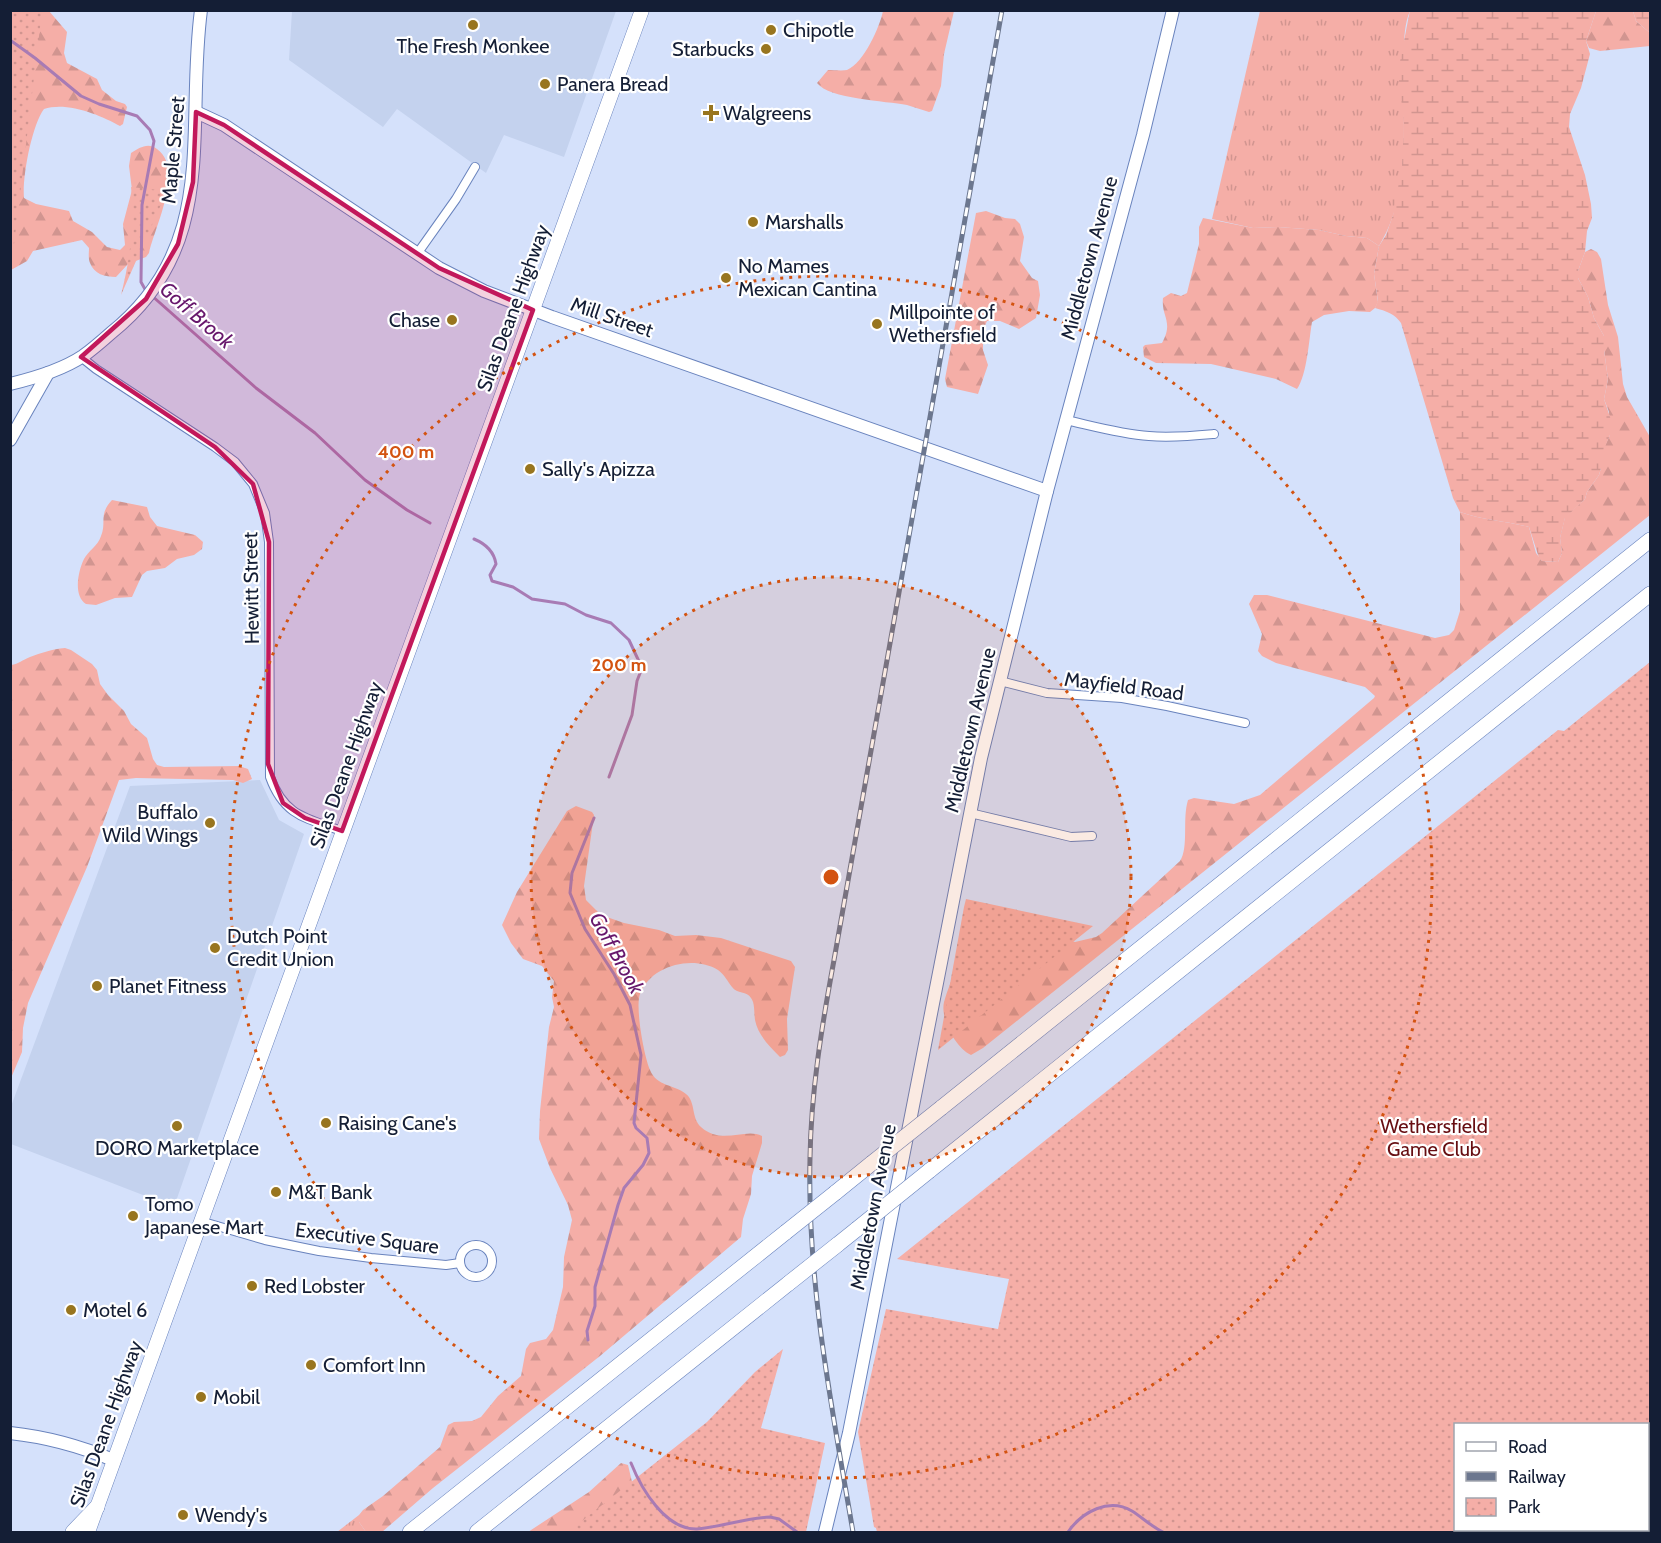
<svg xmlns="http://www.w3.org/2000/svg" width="1661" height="1543" font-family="Cabin,sans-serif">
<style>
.built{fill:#c4d2ee}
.grass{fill:url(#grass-tufts)}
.forest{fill:url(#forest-firs)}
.wetland{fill:url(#wetland-marsh)}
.park{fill:url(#park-dots);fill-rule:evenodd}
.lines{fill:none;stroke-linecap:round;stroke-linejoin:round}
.stream{stroke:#a87bb4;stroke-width:3}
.street-casing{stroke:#6983bd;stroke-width:10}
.secondary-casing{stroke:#6983bd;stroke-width:14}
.primary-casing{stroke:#6983bd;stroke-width:15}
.highway-casing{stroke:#6983bd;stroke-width:16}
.street{stroke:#fff;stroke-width:8}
.secondary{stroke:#fff;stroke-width:12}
.primary{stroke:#fff;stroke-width:14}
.highway{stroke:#fff;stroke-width:15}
.rail-casing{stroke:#6c778f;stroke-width:5}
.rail{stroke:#fff;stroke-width:3;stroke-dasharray:9;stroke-linecap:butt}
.highway-bridge-casing{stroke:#6983bd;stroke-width:16;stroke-linecap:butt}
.highway-bridge{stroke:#fff;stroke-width:15}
.marked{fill:#c2185b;fill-opacity:0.2;stroke:#c2185b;stroke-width:4.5;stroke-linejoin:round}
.ring{fill:none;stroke:#d35310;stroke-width:3;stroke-dasharray:3 6}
.poi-dot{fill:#98751f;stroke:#fff;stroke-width:2}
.labels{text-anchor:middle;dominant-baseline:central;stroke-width:4.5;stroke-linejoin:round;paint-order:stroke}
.poi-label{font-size:20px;fill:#141e35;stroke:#fff;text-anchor:start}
.street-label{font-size:20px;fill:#141e35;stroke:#fff}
.park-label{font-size:20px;fill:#670e12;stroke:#fff}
.water-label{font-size:21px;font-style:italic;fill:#67176c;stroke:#fff}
.centre{fill:#d35310;stroke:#fff;stroke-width:3}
.ring-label{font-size:18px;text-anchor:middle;font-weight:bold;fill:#d35310;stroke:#fff;stroke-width:4.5;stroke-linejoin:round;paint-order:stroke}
</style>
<defs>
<pattern id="grass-tufts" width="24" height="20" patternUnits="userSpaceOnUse" patternTransform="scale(1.5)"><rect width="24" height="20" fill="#f5aea7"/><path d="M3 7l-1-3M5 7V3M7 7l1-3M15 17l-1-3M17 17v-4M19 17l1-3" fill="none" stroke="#d19590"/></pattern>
<pattern id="forest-firs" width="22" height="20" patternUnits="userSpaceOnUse" patternTransform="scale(1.5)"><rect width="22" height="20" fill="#f5aea7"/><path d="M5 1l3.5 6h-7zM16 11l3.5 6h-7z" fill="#d19590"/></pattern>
<pattern id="wetland-marsh" width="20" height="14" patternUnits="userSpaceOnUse" patternTransform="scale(1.5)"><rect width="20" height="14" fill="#f5aea7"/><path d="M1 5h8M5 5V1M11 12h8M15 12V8" fill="none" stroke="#d19590"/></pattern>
<pattern id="park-dots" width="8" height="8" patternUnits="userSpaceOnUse" patternTransform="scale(1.5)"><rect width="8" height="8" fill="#f5aea7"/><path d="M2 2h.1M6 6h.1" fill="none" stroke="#d19590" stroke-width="1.8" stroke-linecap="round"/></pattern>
</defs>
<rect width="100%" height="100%" fill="#d5e1fb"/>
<g class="built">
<path d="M292,11h324l-52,146 -60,-22 -18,38 -89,-64 -14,18 -94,-67z"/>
<path d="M260,780l19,40 25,14 -130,373 -163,-63 -1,-35 120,-323z"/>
</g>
<g class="grass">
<path d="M1260,11h150c-7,16 -6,37 -6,54 -2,60 8,128 -25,181l-12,-8 -21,-2 -27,-6 -41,-3 -25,1 -41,-9z"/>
<path d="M359,1515v7l7,10h-29z"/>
</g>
<g class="forest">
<path d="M10,11h39l18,21 -3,21 3,10 30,16 5,11 14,11 9,3 2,3 -4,17 -3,2c-19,-11 -54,-25 -76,-17 -12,16 -22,68 -20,89l12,6 33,7 4,10 19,11 15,15 13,3 5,-5 -2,-21 9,-34 -3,-24 2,-13c8,-5 17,-11 26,-4 28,20 -3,79 -8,104l-3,4 -18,7 -12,13c-11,0 -22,-3 -26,-14 -2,-4 -1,-11 -1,-15l-7,-8 -49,11 -6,10 -16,9z"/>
<path d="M883,11h71l-10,43 -3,32 -9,25 -3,1c-7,-2 -15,-5 -22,-7 -21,-4 -78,-6 -90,-22l11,-13c5,0 14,1 19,0 17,-7 33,-44 36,-59z"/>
<path d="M1596,11h37l3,10 14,12v13l-50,5 -11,-3 -3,-7z"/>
<path d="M986,211l19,7 10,1 5,5 4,13 -4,24 12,17 6,3 2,14 -4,23 -17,11 -19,-8h-13l-4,9v20l5,15 -10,29 -31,-7 -2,-8 31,-166z"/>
<path d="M1203,218l50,10 25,-1 41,3 27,6 21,2 12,8 -5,28 4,28 -3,6 -5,4 -21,-1 -25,4 -12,7c-3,17 -5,53 -15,67l-21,-10 -65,-15 -55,-1 -12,-6 -1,-10 2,-2 17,-2c12,-22 -1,-26 1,-45l8,-5 10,3 6,-3 12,-49v-17z"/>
<path d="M1591,249l6,3 4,7 7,46 10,32 5,47 4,13 23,40v78l-667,533 -12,7c-15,-7 -31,-36 -27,-53 3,-12 9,-24 13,-36l99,-31 19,7 21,-5 6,-4 78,-72c9,-14 2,-42 8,-61l6,-2 40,6 26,-9 114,-97 1,-2 -10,-9 -89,-24 -14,-7 -4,-5 4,-17 -13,-30 5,-9h13l168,43 14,-3 5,-5 6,-19v-99c22,8 46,9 69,15l7,26 6,8 16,1 4,-9 -2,-15 5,-21 20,-18 2,-7 12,-17 2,-7v-14l9,-19 -1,-23 -5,-13 4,-20 -4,-29v-14l-10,-18 -6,-21 -10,-19v-7l7,-19z"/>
<path d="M112,500l35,7 3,10 7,9 38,9 8,7 -1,7 -8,6 -17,4 -12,9 -18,3 -5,4 -10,22 -17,1 -19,7 -10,-1c-13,-8 -8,-33 -2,-45 4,-8 14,-13 17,-23 6,-14 -3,-21 11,-36z"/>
<path d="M65,648l6,2 21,14 5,6 3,14 8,11 16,16 7,13 16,14 6,21 4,6 7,2 75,-1 9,3 4,10 -9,4 -10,-3 -97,-2 -17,2 -32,87 -59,136 -5,25 -1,24 -11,26v-413c8,-1 11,-5 19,-8 11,-4 22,-8 35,-9z"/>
<path d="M576,806l16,6 2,3 -10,71 2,14 15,15 23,8 35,7 16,6 21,-1 25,3 70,23 4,6 -8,52 1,31 -3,5 -5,2c-11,-11 -22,-22 -25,-37 -1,-7 0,-17 -4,-22 -4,-7 -14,-4 -19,-11 -5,-6 -7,-12 -14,-17 -25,-15 -67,-5 -78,24 -5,13 4,62 10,76 7,17 24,14 36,24 10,8 5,24 15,33 21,19 44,0 61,9v7l-10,33 -1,18 -8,25 -2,18 -141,119 -167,132 -51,44h-16l-7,-10v-7l4,-5 20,-14 57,-49 8,-22 6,-3 18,-1 9,-4 17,-21 23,-20 5,-27 4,-6 16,-4 7,-9 10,-43 1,-30 8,-37 -4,-15 -18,-37 -11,-29 1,-28 9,-84 5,-20 -2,-10 2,-16 -12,-15 -19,-7 -12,-16 -9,-18 15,-33 50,-81z"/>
<path d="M621,1463l7,2 10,42 37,25h-147l61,-40z"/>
</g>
<g class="wetland">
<path d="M1410,10l186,1 -10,30 4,13 -9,34 -11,26 -1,13 16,48 6,29 1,14 -5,13 -2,21 -7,19v7l10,19 6,21 10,18v14l4,29 -4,20 7,21 -1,15 -8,19 -1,14 -2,7 -12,17 -2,7 -20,19 -5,20 2,15 -4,9 -16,-1 -3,-3 -10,-31c-23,-6 -47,-7 -69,-15l-7,-14 -52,-175c-6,-9 -15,-12 -26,-15l3,-7 -4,-27 5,-28 7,-11 7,-20 9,-49 2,-43 -6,-51z"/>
<path d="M1633,11h17v22l-14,-12z"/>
</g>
<g class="park">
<path d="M11,10l31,1 -31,258 -1,-258z"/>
<path d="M131,187l36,4 -46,104c9,-36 14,-71 10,-108z"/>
<path d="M1650,662v870h-773l-1,-4 -2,-1 -16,-95 28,-123 112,20 11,-50 -112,-20 661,-529 6,1zM1456,1424h192v106h-192z"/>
<path d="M966,899l127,27 -155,124 26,-143z"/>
<path d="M783,1349l-22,79 64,15 -19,89h-238l139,-110 48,-50z"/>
</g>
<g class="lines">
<g class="stream">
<path d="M10,40l25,18 46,38 18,8 38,12 13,14 4,11 -12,64 -1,77 5,9"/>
<path d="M151,295l105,93 59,45 50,47 42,30 23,13"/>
<path d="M474,539c12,5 20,12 22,25l-6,11 2,6 21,6 19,12 33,5 21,11 25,8 18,17 13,28 -5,13 -5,34 -23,62"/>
<path d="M588,1340l-1,-9 8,-25v-19l23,-82 6,-17 19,-23 6,-12 -2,-15 -11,-10 -2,-5 7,-68 -11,-50 -16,-31 -29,-45 -15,-36 2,-20 22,-55"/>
<path d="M631,1463c10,25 34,67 66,66 24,-2 48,-11 73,-12l9,2 18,13"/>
<path d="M1068,1532c14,-20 41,-35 64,-21 11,7 20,16 31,21"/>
</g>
<defs>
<g id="street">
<path d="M417,254l39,-55 19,-32"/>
<path d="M81,357l15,12 119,78 20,15 18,22 12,29 4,29 1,235c14,39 36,41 72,54"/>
<path d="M1066,420c27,6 55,14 83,16 22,2 43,0 65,-2"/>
<path d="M1000,681l47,12 75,5 45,8 78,17"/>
<path d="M970,813l101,24 21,-1"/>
<path d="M200,1221l65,19 54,11 52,7 75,7 14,-2"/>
<circle cx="476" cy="1261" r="16"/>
</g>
<g id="secondary">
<path d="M196,112l28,13 215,143 45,23 68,26 495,174"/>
<path d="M10,384c25,-6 52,-14 73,-28 10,-7 19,-15 28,-23 110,-88 74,-202 90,-323"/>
<path d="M10,440l38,-67"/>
<path d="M10,1433c37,4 70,13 103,27"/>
<path d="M825,1532l24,-99 132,-675 66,-267 96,-356 30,-125"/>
</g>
<path id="primary" d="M88,1532l554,-1522"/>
<g id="highway">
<path d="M941,1108l709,-568"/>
<path d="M929,1171l721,-577"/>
<path d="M835,1193l37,-30"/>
<path d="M837,1245l20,-16"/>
<path d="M73,1532l24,-25"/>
<path d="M410,1532l376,-300"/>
<path d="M477,1532l312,-249"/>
</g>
</defs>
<use href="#street" class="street-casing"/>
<use href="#secondary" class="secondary-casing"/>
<use href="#primary" class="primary-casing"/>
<use href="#highway" class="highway-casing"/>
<use href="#street" class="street"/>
<use href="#secondary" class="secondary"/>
<use href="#primary" class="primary"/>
<use href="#highway" class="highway"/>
<defs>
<path id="rail" d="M853,1532c-21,-124 -46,-248 -43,-374 1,-67 12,-133 24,-198l168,-950"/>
</defs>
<use href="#rail" class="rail-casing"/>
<use href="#rail" class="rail"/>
<defs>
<g id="highway-bridge">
<path d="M872,1163l69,-55"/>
<path d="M857,1229l72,-58"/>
<path d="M786,1232l49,-39"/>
<path d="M789,1283l48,-38"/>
</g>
</defs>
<use href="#highway-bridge" class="highway-bridge-casing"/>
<use href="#highway-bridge" class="highway-bridge"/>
</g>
<path class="marked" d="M196,112l28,13 215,143 94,42 -191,521 -37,-13 -22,-15 -15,-39 1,-222 -16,-58 -38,-37 -134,-90 65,-58 32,-55 15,-62z"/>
<circle cx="831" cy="877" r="300" fill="#d35310" fill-opacity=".12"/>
<g class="ring">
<circle cx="831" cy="877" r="300"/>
<circle cx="831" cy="877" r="601"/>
</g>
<g class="poi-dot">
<circle cx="473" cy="25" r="6"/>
<circle cx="771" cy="30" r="6"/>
<circle cx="766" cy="49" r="6"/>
<circle cx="545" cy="84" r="6"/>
<path d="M708 104h6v6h6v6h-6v6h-6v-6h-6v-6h6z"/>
<circle cx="753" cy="222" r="6"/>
<circle cx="726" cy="278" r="6"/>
<circle cx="452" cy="320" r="6"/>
<circle cx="877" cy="324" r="6"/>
<circle cx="530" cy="469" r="6"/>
<circle cx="210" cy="823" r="6"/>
<circle cx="215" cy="948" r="6"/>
<circle cx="97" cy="986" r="6"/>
<circle cx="326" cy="1123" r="6"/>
<circle cx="177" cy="1126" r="6"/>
<circle cx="276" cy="1192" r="6"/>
<circle cx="133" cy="1216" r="6"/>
<circle cx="252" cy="1286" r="6"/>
<circle cx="71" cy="1310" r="6"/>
<circle cx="311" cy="1365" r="6"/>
<circle cx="201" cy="1397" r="6"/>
<circle cx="183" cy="1515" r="6"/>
</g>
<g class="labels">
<g class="poi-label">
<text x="783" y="30">Chipotle</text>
<text x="473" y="46" text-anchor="middle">The Fresh Monkee</text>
<text x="754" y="49" text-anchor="end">Starbucks</text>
<text x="557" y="84">Panera Bread</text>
<text x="723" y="113">Walgreens</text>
<text x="765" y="222">Marshalls</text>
<text x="738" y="266">No Mames<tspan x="738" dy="23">Mexican Cantina</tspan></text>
<text x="889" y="312">Millpointe of<tspan x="889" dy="23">Wethersfield</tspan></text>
<text x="440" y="320" text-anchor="end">Chase</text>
<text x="542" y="469">Sally's Apizza</text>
<text x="198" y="812" text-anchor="end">Buffalo<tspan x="198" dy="23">Wild Wings</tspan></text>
<text x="227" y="936">Dutch Point<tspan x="227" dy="23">Credit Union</tspan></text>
<text x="109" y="986">Planet Fitness</text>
<text x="338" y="1123">Raising Cane's</text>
<text x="177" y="1148" text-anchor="middle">DORO Marketplace</text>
<text x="288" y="1192">M&amp;T Bank</text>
<text x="145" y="1204">Tomo<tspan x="145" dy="23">Japanese Mart</tspan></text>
<text x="264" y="1286">Red Lobster</text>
<text x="83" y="1310">Motel 6</text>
<text x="323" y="1365">Comfort Inn</text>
<text x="213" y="1397">Mobil</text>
<text x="195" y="1515">Wendy's</text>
</g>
<g class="street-label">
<text transform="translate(173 150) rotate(-85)">Maple Street</text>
<text transform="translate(1089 258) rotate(-75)">Middletown Avenue</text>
<text transform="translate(513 308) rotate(-70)">Silas Deane Highway</text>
<text transform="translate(612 317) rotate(19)">Mill Street</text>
<text transform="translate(251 588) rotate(-91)">Hewitt Street</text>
<text transform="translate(1124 686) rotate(7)">Mayfield Road</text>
<text transform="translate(970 730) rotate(-77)">Middletown Avenue</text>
<text transform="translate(346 765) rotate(-70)">Silas Deane Highway</text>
<text transform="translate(873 1207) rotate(-79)">Middletown Avenue</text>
<text transform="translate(367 1238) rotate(7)">Executive Square</text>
<text transform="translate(106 1424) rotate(-70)">Silas Deane Highway</text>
</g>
<g class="park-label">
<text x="1434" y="1126">Wethersfield<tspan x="1434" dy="23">Game Club</tspan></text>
</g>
<g class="water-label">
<text transform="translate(197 315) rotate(41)">Goff Brook</text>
<text transform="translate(617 953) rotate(61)">Goff Brook</text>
</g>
</g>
<circle cx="831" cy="877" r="9" class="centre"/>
<g class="ring-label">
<text x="406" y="458">400 m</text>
<text x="619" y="671">200 m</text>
</g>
<rect width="1661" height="1543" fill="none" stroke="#141e35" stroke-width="24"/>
<rect x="1454" y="1423" width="195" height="108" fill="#ffffff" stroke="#a1a5ae" stroke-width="1.5"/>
<rect x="1466" y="1442" width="30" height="9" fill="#ffffff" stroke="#a1a5ae" stroke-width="1.5"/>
<text x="1508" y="1453" font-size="18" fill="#141e35">Road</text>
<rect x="1466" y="1472" width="30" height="9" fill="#6c778f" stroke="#a1a5ae" stroke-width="1.5"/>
<text x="1508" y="1483" font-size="18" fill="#141e35">Railway</text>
<rect x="1466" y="1498" width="30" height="18" fill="url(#park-dots)" stroke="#a1a5ae" stroke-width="1.5"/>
<text x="1508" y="1513" font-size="18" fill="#141e35">Park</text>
</svg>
